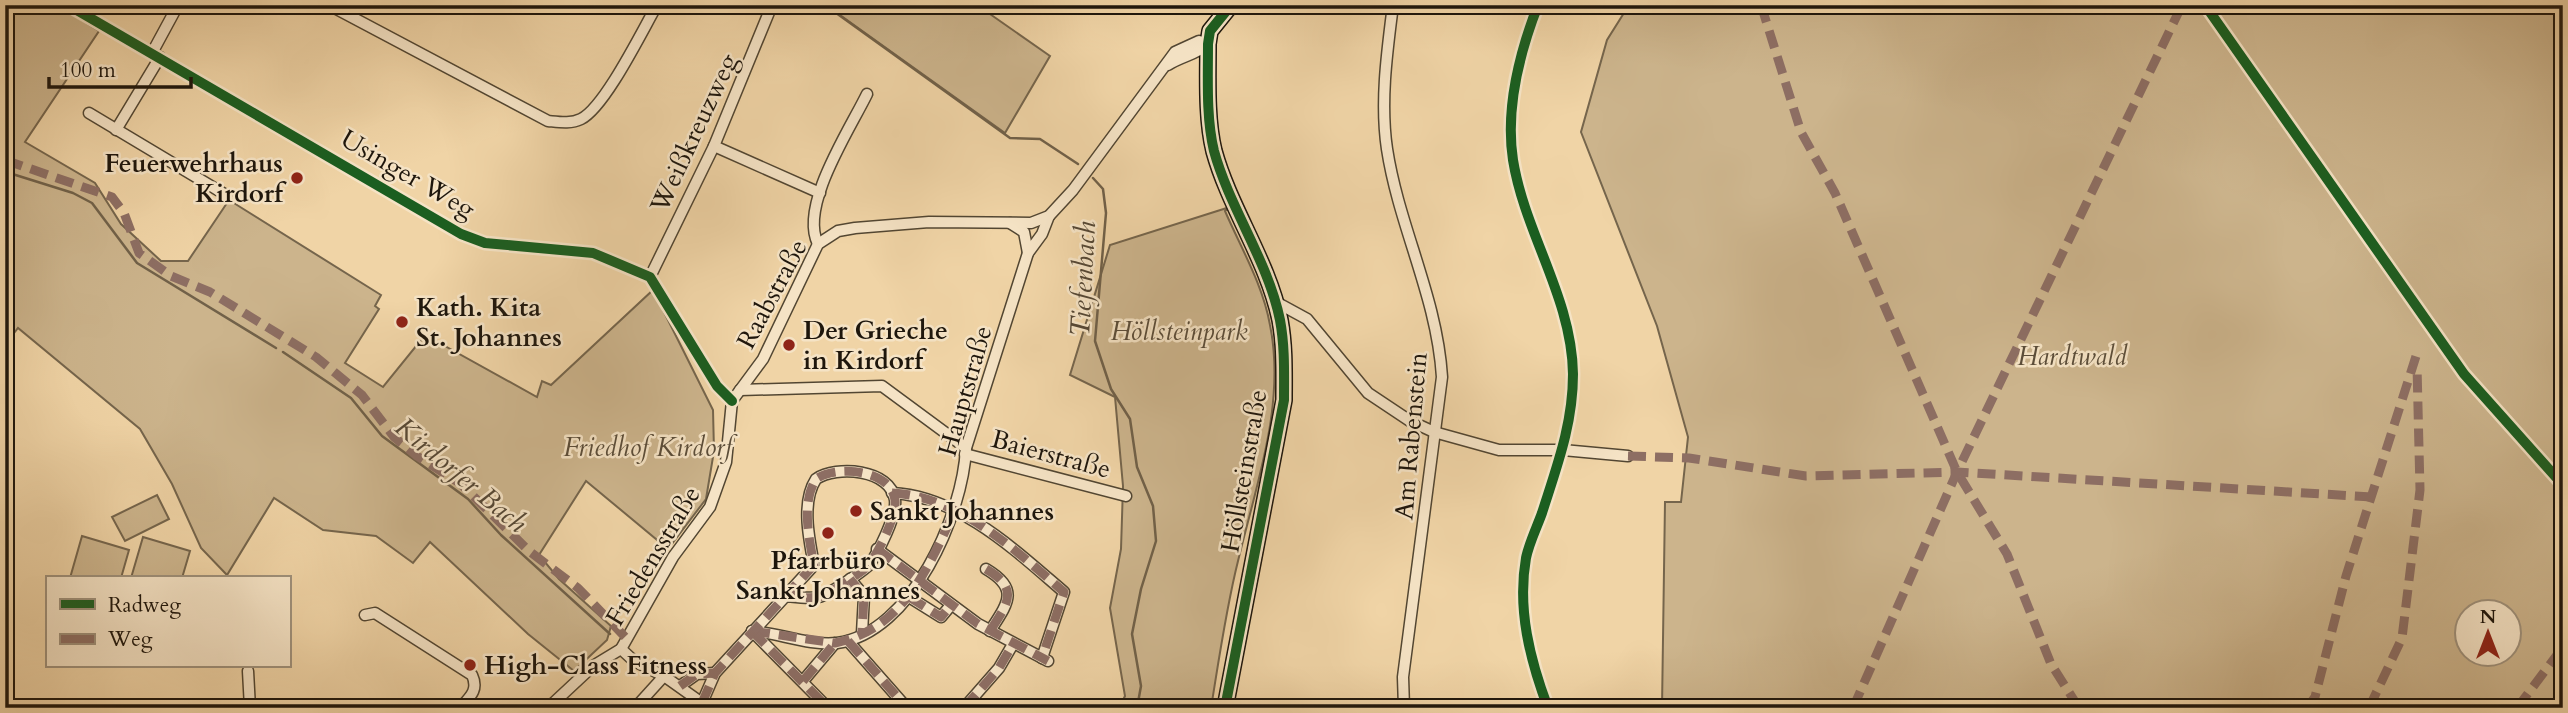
<svg xmlns="http://www.w3.org/2000/svg" width="2568" height="713" font-family="Cardo,serif">
<style>
.green{fill:#ccb48c;stroke:#75654c;stroke-width:2;fill-rule:evenodd}
.lines{fill:none;stroke-linecap:round;stroke-linejoin:round}
.stream{stroke:#716149;stroke-width:2.5}
.street-casing{stroke:#524632;stroke-width:13}
.secondary-casing{stroke:#1e160c;stroke-width:18}
.street{stroke:#f5e3c5;stroke-width:10}
.secondary{stroke:#f5e3c5;stroke-width:14}
.quiet{stroke:#8d6e63;stroke-width:9;stroke-dasharray:18 9;stroke-linecap:butt}
.cycleway-casing{stroke:#f5e3c5;stroke-width:15}
.cycleway{stroke:#1b5e20;stroke-width:10}
.poi-dot{fill:#8f2418;stroke:#f5e3c5;stroke-width:2.5}
.labels{text-anchor:middle;dominant-baseline:central;stroke-width:5;stroke-linejoin:round;paint-order:stroke}
.street-label{font-size:26px;fill:#1e160c;stroke:#f5e3c5}
.poi-label{font-size:26px;font-weight:bold;fill:#1e160c;stroke:#f5e3c5;text-anchor:start}
.park-label{font-size:26px;font-style:italic;fill:#5b4d39;stroke:#f5e3c5}
.water-label{font-size:28px;font-style:italic;fill:#564835;stroke:#f5e3c5}
</style>
<rect width="100%" height="100%" fill="#f0d4a6"/>
<filter id="stains"><feTurbulence type="fractalNoise" baseFrequency=".00286" numOctaves="4"/><feColorMatrix values="0 0 0 0 .2 0 0 0 0 .09 0 0 0 0 .02 0 0 0 .5 -.17"/></filter>
<radialGradient id="worn" r=".72"><stop offset=".6" stop-color="#630" stop-opacity="0"/><stop offset="1" stop-color="#630" stop-opacity=".3"/></radialGradient>
<g class="green">
<path d="M5,5h52l42,26 -74,111 70,41 26,41 40,37h27l41,-61 152,95 -6,11 4,3 -34,54 38,24 42,-52 112,62 5,-16 9,4 102,-95 60,120 1,41 -8,48 -38,50 -82,-68 -47,74 20,24 52,47 -4,14 -33,31 -46,-37 -98,-92 -17,21 -37,-27 -53,-6 -49,-32 -47,77 -26,-27 -29,-64 -32,-55 -122,-101 -7,9 -6,-4z"/>
<path d="M826,5h151l73,51 -45,77z"/>
<path d="M1629,5h934v703h-901l3,-206h16l7,-65 -31,-111 -76,-194 26,-92zM2466,612h42v42h-42z"/>
<path d="M1233,206l-8,5c16,37 38,74 45,114 16,79 -14,160 -32,236 -12,48 -19,98 -27,147h-92l6,-12 -15,-88 11,-59 2,-63 -8,-89 -45,-22 40,-130z"/>
<path d="M157,495l12,24 -44,22 -13,-24z"/>
<path d="M82,536l47,14 -8,28h-51z"/>
<path d="M143,537l47,14 -8,27h-51z"/>
</g>
<g class="lines">
<g class="stream">
<path d="M825,5l185,133 30,1 38,25"/>
<path d="M6,172l67,21 19,10 45,60 139,85"/>
<path d="M1093,178l10,11 3,24 -11,128 16,48 19,30 7,48 16,39 3,35 -15,48 -9,45 9,52 -4,22"/>
<path d="M283,352l68,46 31,38 86,63 33,36 109,99"/>
</g>
<defs>
<g id="street">
<path d="M68,5l393,229 24,9 108,10 57,24 67,109 15,15"/>
<path d="M329,5l219,116c11,1 23,3 33,-2 24,-12 61,-88 76,-114"/>
<path d="M1393,5c-6,47 -13,97 -6,144 12,78 50,148 55,228l-39,300 1,31"/>
<path d="M1538,5c-19,49 -33,103 -25,155 12,74 59,138 60,214 0,50 -16,92 -31,139 -5,14 -13,30 -16,45 -9,51 4,102 22,150"/>
<path d="M152,53l26,-48"/>
<path d="M1168,65c13,-9 28,-10 40,-21"/>
<path d="M89,113l137,82"/>
<path d="M116,130l44,-73"/>
<path d="M714,146l106,47"/>
<path d="M1010,223l14,9 4,21"/>
<path d="M818,244c-19,-38 31,-113 49,-150"/>
<path d="M650,277l64,-131 58,-141"/>
<path d="M1274,301l33,18 61,74 42,28 24,11 65,18h64l65,6"/>
<path d="M740,390l142,-4 84,62"/>
<path d="M732,401l31,-42 55,-115 20,-13 17,-3 74,-6 102,1 18,-7 24,-26 102,-138 24,-11 9,3"/>
<path d="M965,454l161,42"/>
<path d="M892,493c67,3 124,58 172,99l-22,66"/>
<path d="M877,549l101,75 70,37"/>
<path d="M986,569c34,20 22,34 4,62"/>
<path d="M850,579l14,17 -2,37"/>
<path d="M909,597l32,20 10,-12"/>
<path d="M365,615l10,-2 97,62c7,15 -2,22 -12,33"/>
<path d="M752,631c27,2 57,15 85,12 75,-10 126,-129 129,-195l62,-195 14,-19 7,-18"/>
<path d="M752,631l76,77"/>
<path d="M848,641l59,67"/>
<path d="M621,649l13,12 30,15 45,32"/>
<path d="M248,671l2,37"/>
<path d="M803,681l32,-38"/>
<path d="M680,686l17,-12 18,-1"/>
<path d="M702,703l13,-30 99,-108c-5,-26 -13,-63 2,-86 20,-14 75,-10 79,21 2,16 -17,53 -26,65 -7,7 -41,30 -50,32 -10,2 -23,0 -33,-1"/>
<path d="M548,708l45,-42 28,-17 52,-92 37,-50 16,-45 6,-61"/>
<path d="M635,708l29,-32"/>
<path d="M964,708l35,-40 14,-24"/>
</g>
<path id="secondary" d="M1225,708l59,-308c0,-26 1,-53 -4,-80 -12,-59 -50,-111 -66,-169 -8,-33 -6,-73 -6,-107l2,-13 21,-26"/>
</defs>
<use href="#street" class="street-casing"/>
<use href="#secondary" class="secondary-casing"/>
<use href="#street" class="street"/>
<use href="#secondary" class="secondary"/>
<g class="quiet">
<path d="M1761,5l40,127 34,61 122,279 50,82 44,110 28,44"/>
<path d="M5,160l107,37 12,16 15,40 32,23 39,16 106,65 46,38 32,42 23,19 44,28 68,67 49,37 50,52"/>
<path d="M1628,456l61,2 117,18 151,-4 415,25"/>
<path d="M892,493c67,3 124,58 172,99l-22,66"/>
<path d="M877,549l101,75 70,37"/>
<path d="M986,569c34,20 22,34 4,62"/>
<path d="M850,579l14,17 -2,37"/>
<path d="M909,597l32,20 10,-12"/>
<path d="M752,631l83,12c69,-14 94,-77 120,-133"/>
<path d="M752,631l76,77"/>
<path d="M848,641l59,67"/>
<path d="M803,681l32,-38"/>
<path d="M680,686l17,-12 18,-1"/>
<path d="M702,703l13,-30 99,-108c-5,-26 -13,-63 2,-86 20,-14 75,-10 79,21 2,16 -17,53 -26,65 -7,7 -41,30 -50,32 -10,2 -23,0 -33,-1"/>
<path d="M964,708l35,-40 14,-24"/>
<path d="M1853,708l104,-236 225,-467"/>
<path d="M2307,708l8,-11 31,-121 71,-223"/>
<path d="M2369,708l33,-70 18,-148 -3,-124"/>
<path d="M2517,708l46,-61"/>
</g>
<defs>
<g id="cycleway">
<path d="M68,5l393,229 24,9 108,10 57,24 67,109 15,15"/>
<path d="M1538,5c-19,49 -33,103 -25,155 12,74 59,138 60,214 0,50 -16,92 -31,139 -5,14 -13,30 -16,45 -9,51 4,102 22,150"/>
<path d="M2205,5l259,369 99,111"/>
<path d="M1225,708l59,-308c0,-26 1,-53 -4,-80 -12,-59 -50,-111 -66,-169 -8,-33 -6,-73 -6,-107l2,-13 21,-26"/>
</g>
</defs>
<use href="#cycleway" class="cycleway-casing"/>
<use href="#cycleway" class="cycleway"/>
</g>
<g class="poi-dot">
<circle cx="297" cy="178" r="7"/>
<circle cx="402" cy="322" r="7"/>
<circle cx="789" cy="345" r="7"/>
<circle cx="856" cy="511" r="7"/>
<circle cx="828" cy="533" r="7"/>
<circle cx="470" cy="665" r="7"/>
</g>
<g class="labels">
<g class="street-label">
<text transform="translate(694 133) rotate(-65)">Weißkreuzweg</text>
<text transform="translate(408 174) rotate(30)">Usinger Weg</text>
<text transform="translate(772 294) rotate(-62)">Raabstraße</text>
<text transform="translate(965 391) rotate(-74)">Hauptstraße</text>
<text transform="translate(1411 436) rotate(-85)">Am Rabenstein</text>
<text transform="translate(1051 454) rotate(15)">Baierstraße</text>
<text transform="translate(1244 471) rotate(-80)">Höllsteinstraße</text>
<text transform="translate(653 556) rotate(-59)">Friedensstraße</text>
</g>
<g class="poi-label">
<text x="283" y="163" text-anchor="end">Feuerwehrhaus<tspan x="283" dy="30">Kirdorf</tspan></text>
<text x="416" y="307">Kath. Kita<tspan x="416" dy="30">St. Johannes</tspan></text>
<text x="803" y="330">Der Grieche<tspan x="803" dy="30">in Kirdorf</tspan></text>
<text x="870" y="511">Sankt Johannes</text>
<text x="828" y="560" text-anchor="middle">Pfarrbüro<tspan x="828" dy="30">Sankt Johannes</tspan></text>
<text x="484" y="665">High-Class Fitness</text>
</g>
<g class="park-label">
<text x="1179" y="331">Höllsteinpark</text>
<text x="2072" y="356">Hardtwald</text>
<text x="648" y="447">Friedhof Kirdorf</text>
</g>
<g class="water-label">
<text transform="translate(1083 279) rotate(-87)">Tiefenbach</text>
<text transform="translate(461 475) rotate(40)">Kirdorfer Bach</text>
</g>
</g>
<rect width="2568" height="713" fill="none" stroke="#f0d4a6" stroke-width="28"/>
<rect x="7" y="7" width="2554" height="699" fill="none" stroke="#1e160c" stroke-width="3.5"/>
<rect x="14" y="14" width="2540" height="685" fill="none" stroke="#1e160c" stroke-width="2"/>
<rect x="46" y="576" width="245" height="91" fill="#f5e3c5" stroke="#9f917b" stroke-width="2"/>
<rect x="60" y="599" width="35" height="10" fill="#1b5e20" stroke="#9f917b" stroke-width="2"/>
<text x="108" y="612" font-size="21" fill="#1e160c">Radweg</text>
<rect x="60" y="634" width="35" height="10" fill="#8d6e63" stroke="#9f917b" stroke-width="2"/>
<text x="108" y="646" font-size="21" fill="#1e160c">Weg</text>
<g transform="translate(2488 633)"><circle r="33" fill="#f5e3c5" stroke="#9f917b" stroke-width="2"/>
<path d="M0-5L12 26L0 18L-12 26Z" fill="#8f2418"/>
<text y="-10" font-size="19" font-weight="bold" text-anchor="middle" fill="#1e160c">N</text>
</g>
<path d="M49 77v10h142v-10" fill="none" stroke="#1e160c" stroke-width="3.5"/>
<text x="60" y="77" font-size="21" fill="#1e160c" stroke="#f5e3c5" stroke-width="5" paint-order="stroke">100 m</text>
<rect width="100%" height="100%" filter="url(#stains)"/>
<rect width="100%" height="100%" fill="url(#worn)"/>
</svg>
